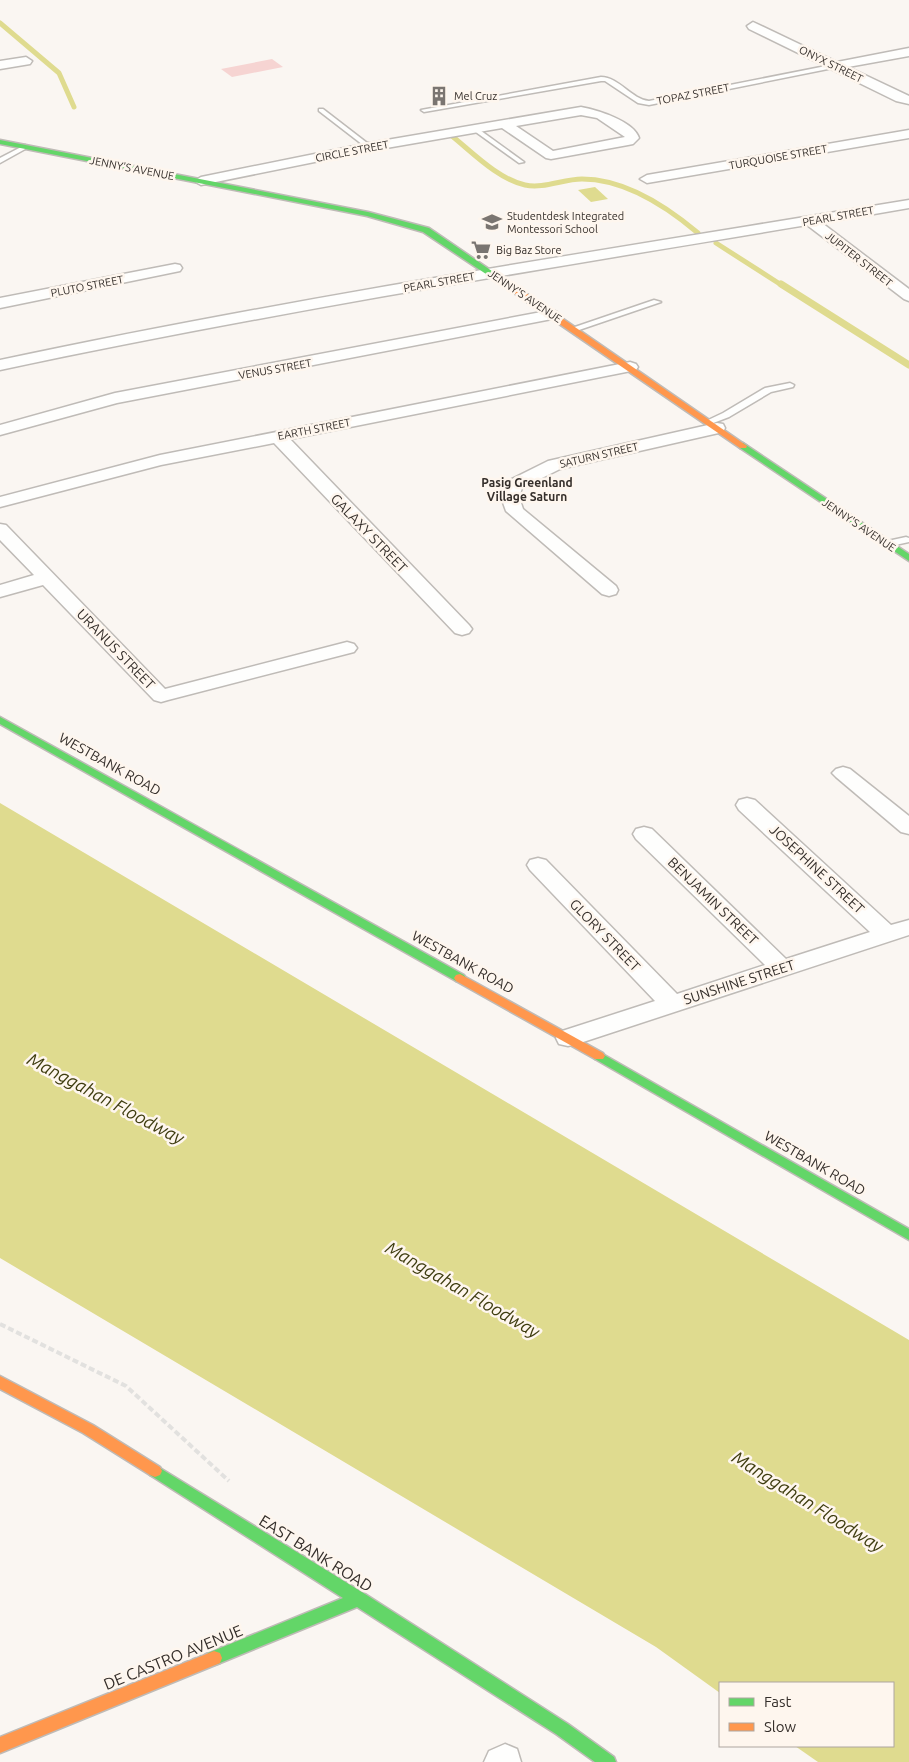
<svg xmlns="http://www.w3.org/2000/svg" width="909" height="1762" font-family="Ubuntu,sans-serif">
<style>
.green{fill:#f6d4d2}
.water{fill:#dfdb8f}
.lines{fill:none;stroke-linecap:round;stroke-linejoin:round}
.stream-far1{stroke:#dfdb8f;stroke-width:5}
.stream{stroke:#dfdb8f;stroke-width:7}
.lane-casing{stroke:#bfbbb7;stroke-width:3}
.street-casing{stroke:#bfbbb7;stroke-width:3}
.fast-casing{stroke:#bfbbb7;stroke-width:3}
.slow-casing{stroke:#bfbbb7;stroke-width:3}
.path{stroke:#e2e1df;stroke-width:4;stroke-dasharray:6 3;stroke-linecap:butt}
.lane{fill:#fefefd;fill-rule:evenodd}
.street{fill:#fefefd;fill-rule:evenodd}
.fast{fill:#63d668;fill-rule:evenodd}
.slow{fill:#ff974d;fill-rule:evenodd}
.labels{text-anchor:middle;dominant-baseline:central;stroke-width:5;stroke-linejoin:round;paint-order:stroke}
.far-street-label{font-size:11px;fill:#352f2b;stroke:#fef6ee}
.far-poi-label{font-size:11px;fill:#352f2b;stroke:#fef6ee;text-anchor:start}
.far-neighbourhood-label{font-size:12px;font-weight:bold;fill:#352f2b;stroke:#fef6ee}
.street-label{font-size:14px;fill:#352f2b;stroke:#fef6ee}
.near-street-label{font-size:16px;fill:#352f2b;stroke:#fef6ee}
.near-water-label{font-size:18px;font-style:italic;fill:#3f3d10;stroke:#fef6ee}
</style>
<rect width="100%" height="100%" fill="#faf6f2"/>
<path class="green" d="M272,59l11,8 -51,10 -11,-8z"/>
<g class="water">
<path d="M595,187l13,12 -17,3 -13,-12z"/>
<path d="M0,803l909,537v422h-91l-23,-16h98v-63h-173v10l-64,-46 -656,-389z"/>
</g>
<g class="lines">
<g class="stream-far1">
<path d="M0,23l59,50 15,34"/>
<path d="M452,136c21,17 46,43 73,49 19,4 38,-6 57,-6 43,0 84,27 116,54"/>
<path d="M716,243l67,43"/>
</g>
<path class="stream" d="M781,284l128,81"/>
<defs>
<g id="lane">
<path d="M836,64l2,1v2l-189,38 -11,-2 -33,-22h-4l-177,31 -3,-2 180,-33c18,0 30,22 48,24z"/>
<path d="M319,109h4l48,37v2h-4l-48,-37z"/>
<path d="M473,128h4l47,34 -5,1 -46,-33z"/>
<path d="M25,145l3,2 -1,1 -27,15v-5z"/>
<path d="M654,300l7,2 -85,29 -7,-2z"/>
<path d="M790,383l4,2 -1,2 -22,5 -42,25 -21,8 -4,-3 19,-9 42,-25z"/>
<path d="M906,537l3,1v4l-23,5 -5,-3 2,-2z"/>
</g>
<g id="street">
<path d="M753,22l84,40 72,-14v8l-61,11 61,29v8l-13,-3 -147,-72 -2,-3z"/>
<path d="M26,57l6,4 -2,3 -30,5v-8z"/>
<path d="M581,107c16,3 53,14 58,31l-6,6 -5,1 -77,14 -5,-1 -44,-30 -133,23 -168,34 -7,-4 7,-4 168,-34zM581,115l16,3 28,19 -72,14 -37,-25z"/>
<path d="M909,130v8l-262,45 -7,-4 7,-4z"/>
<path d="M909,200v8l-87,15 87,66v12l-5,-2 -97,-74c-270,45 -540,88 -807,145v-10c301,-64 605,-110 909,-160z"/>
<path d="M175,264l5,1 2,3 -2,3 -180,37v-10z"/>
<path d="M552,310l5,2 3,3 -3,3 -440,85 -117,32v-10l115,-32z"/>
<path d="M630,362l6,2 2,3 -2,3 -346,69 179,186 3,4 -3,4 -7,2 -7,-2 -181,-190 -113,22 -161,42v-10l160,-42z"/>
<path d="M717,423l6,1 2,4 -2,4 -163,37 -38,19 -3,9 4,12 93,77 2,4 -2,4 -7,2 -7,-2 -96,-83 -5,-14 7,-16 40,-20z"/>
<path d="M0,524l6,1 159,164 182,-47 7,2 3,4 -3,4 -186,48 -7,2 -7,-2 -111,-115 -43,12v-12l34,-10 -34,-35z"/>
<path d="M843,767l7,2 59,47v18l-8,-2 -65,-55 -4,-4 4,-4z"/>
<path d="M747,798l8,2 136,125 18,-5v15l-332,109 -9,2 -9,-2 -3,-6 3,-6 96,-31 -125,-131 -3,-5 3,-5 8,-2 8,2 131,134 88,-29 -129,-126 -3,-5 3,-5 8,-2 8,2 134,130 84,-27 -131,-122 -3,-5 3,-5z"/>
<path d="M505,1744l12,5 4,13h-37l5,-11z"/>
</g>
<g id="fast">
<path d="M0,140l368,72 61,16 76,52 -7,2 -75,-50 -56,-16 -367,-72z"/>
<path d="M743,443l166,111v7l-169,-113 -1,-2z"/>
<path d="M0,717l464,258 2,3 -6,4 -4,-1 -456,-257z"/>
<path d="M599,1052l310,177v11l-314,-181 -2,-3 2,-3z"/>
<path d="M155,1465l210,129 203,130 46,33 2,5h-21l-39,-28 -199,-127 -137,56 -6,2 -6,-2 -2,-5 2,-5 135,-55 -193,-123 -2,-4 2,-4z"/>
</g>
<g id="slow">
<path d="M498,278h6l243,168 -1,2h-6l-242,-166z"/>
<path d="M460,974l143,79 2,3 -2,3h-8l-139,-78 -2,-3 2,-3z"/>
<path d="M0,1376l93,49 67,42 2,4 -2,4 -5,2 -5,-2 -67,-42 -83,-44z"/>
<path d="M214,1651l6,2 2,5 -2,5 -220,90v-16z"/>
</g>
</defs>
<use href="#lane" class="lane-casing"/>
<use href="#street" class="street-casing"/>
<use href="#fast" class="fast-casing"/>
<use href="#slow" class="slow-casing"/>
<path class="path" d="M0,1324l126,62 103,95"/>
<use href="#lane" class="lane"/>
<use href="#street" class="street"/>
<use href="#fast" class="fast"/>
<use href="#slow" class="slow"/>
</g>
<defs>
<symbol id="building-bare" viewBox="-9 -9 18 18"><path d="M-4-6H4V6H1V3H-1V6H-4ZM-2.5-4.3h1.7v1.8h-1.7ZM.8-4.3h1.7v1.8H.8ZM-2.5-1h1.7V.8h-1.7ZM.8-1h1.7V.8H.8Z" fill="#7a7571" stroke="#fef6ee" stroke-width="2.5" paint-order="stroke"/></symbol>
<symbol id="school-bare" viewBox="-9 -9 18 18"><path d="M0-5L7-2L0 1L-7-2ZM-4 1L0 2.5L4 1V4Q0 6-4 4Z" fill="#7a7571" stroke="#fef6ee" stroke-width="2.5" paint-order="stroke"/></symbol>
<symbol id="supermarket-bare" viewBox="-9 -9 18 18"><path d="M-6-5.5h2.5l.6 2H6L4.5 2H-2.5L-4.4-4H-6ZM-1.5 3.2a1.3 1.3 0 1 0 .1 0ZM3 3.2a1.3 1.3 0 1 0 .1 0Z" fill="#7a7571" stroke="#fef6ee" stroke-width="2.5" paint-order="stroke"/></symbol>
</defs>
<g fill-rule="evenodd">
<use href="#building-bare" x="425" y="82" width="28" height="28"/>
<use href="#school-bare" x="478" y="208" width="28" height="28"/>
<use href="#supermarket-bare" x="467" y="236" width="28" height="28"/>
</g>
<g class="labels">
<g class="far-street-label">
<text transform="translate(831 64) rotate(26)">ONYX STREET</text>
<text transform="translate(693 94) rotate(-11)">TOPAZ STREET</text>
<text transform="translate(352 151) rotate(-11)">CIRCLE STREET</text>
<text transform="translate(778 157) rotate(-10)">TURQUOISE STREET</text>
<text transform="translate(132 168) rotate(11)">JENNY'S AVENUE</text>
<text transform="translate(838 216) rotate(-10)">PEARL STREET</text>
<text transform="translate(859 259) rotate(38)">JUPITER STREET</text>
<text transform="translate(439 282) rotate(-10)">PEARL STREET</text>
<text transform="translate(87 286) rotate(-11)">PLUTO STREET</text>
<text transform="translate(525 296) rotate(34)">JENNY'S AVENUE</text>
<text transform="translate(275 369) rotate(-10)">VENUS STREET</text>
<text transform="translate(314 429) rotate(-11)">EARTH STREET</text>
<text transform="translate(599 455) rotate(-13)">SATURN STREET</text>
<text transform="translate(859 525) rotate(34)">JENNY'S AVENUE</text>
</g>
<g class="far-poi-label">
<text x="454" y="96">Mel Cruz</text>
<text x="507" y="216">Studentdesk Integrated<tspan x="507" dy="13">Montessori School</tspan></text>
<text x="496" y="250">Big Baz Store</text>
</g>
<g class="far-neighbourhood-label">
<text x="527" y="482">Pasig Greenland<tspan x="527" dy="14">Village Saturn</tspan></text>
</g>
<g class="street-label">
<text transform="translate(369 533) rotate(46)">GALAXY STREET</text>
<text transform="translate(116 649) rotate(46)">URANUS STREET</text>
<text transform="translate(110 764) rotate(29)">WESTBANK ROAD</text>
<text transform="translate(817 869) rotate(43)">JOSEPHINE STREET</text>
<text transform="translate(713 901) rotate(44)">BENJAMIN STREET</text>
<text transform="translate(605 935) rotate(46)">GLORY STREET</text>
<text transform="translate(463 962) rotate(29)">WESTBANK ROAD</text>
<text transform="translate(739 982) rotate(-18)">SUNSHINE STREET</text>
<text transform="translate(815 1163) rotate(30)">WESTBANK ROAD</text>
</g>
<g class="near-street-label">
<text transform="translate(316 1553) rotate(32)">EAST BANK ROAD</text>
<text transform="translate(173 1657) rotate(-22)">DE CASTRO AVENUE</text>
</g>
<g class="near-water-label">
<text transform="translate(106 1098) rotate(28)">Manggahan Floodway</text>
<text transform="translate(463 1289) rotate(30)">Manggahan Floodway</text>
<text transform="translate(808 1501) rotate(32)">Manggahan Floodway</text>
</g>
</g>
<rect x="719" y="1682" width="175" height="65" fill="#fef6ee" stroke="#aea6a0"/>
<rect x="729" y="1698" width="25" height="8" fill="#63d668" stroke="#aea6a0"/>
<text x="764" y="1707" font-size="15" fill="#352f2b">Fast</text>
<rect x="729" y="1723" width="25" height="8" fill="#ff974d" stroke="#aea6a0"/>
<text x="764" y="1732" font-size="15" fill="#352f2b">Slow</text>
</svg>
